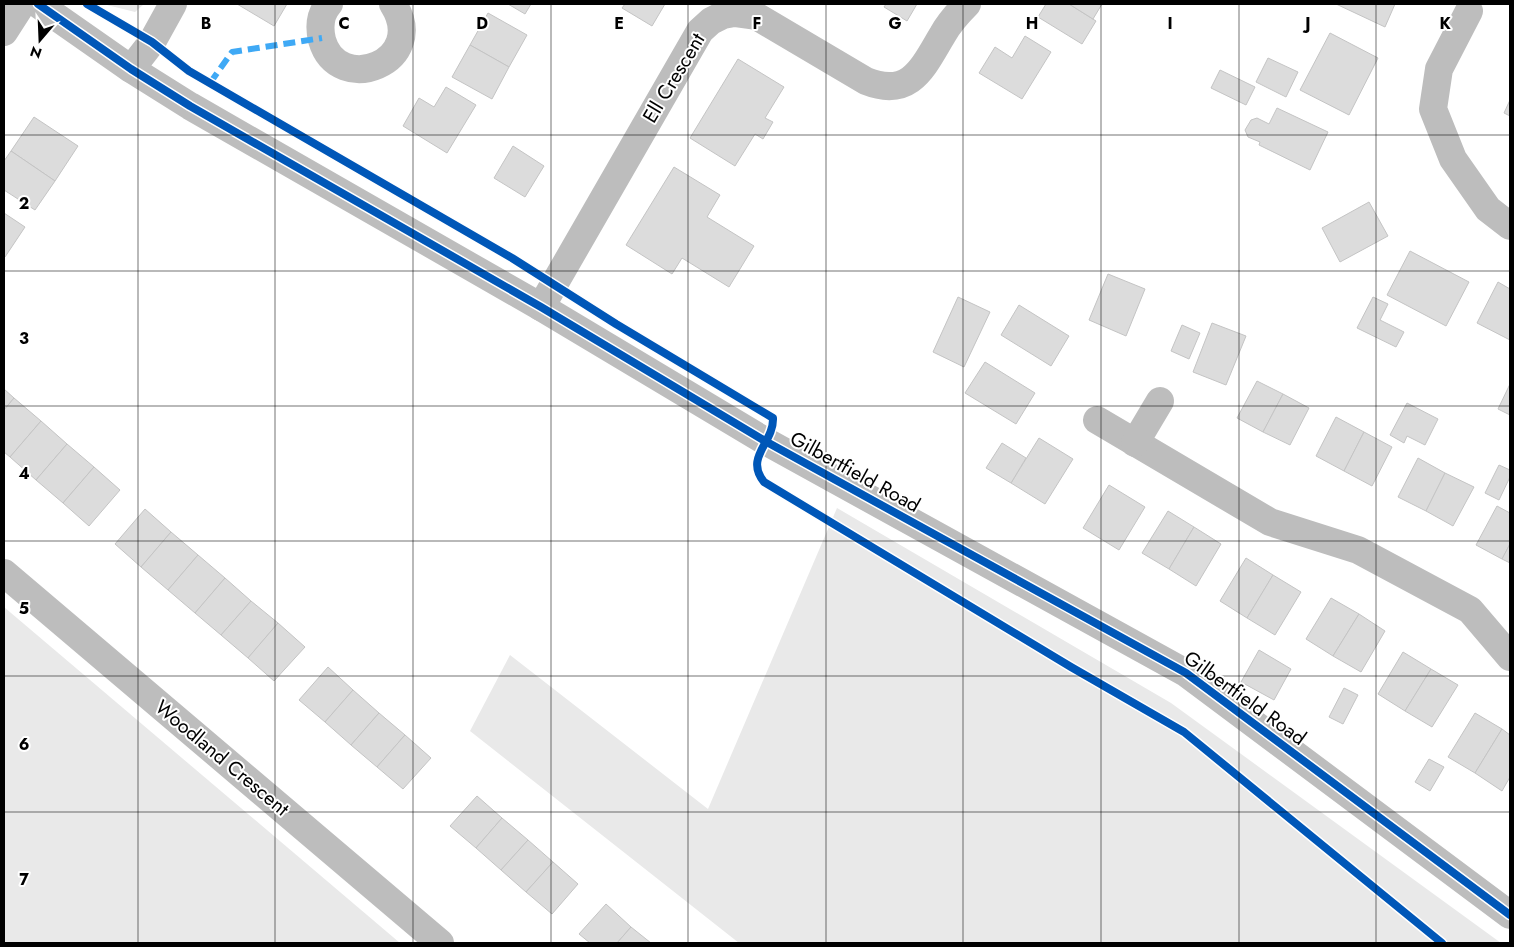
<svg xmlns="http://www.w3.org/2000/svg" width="1514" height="947" font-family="Jost,sans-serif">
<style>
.green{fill:#e9e9e9}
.building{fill:#dcdcdc;stroke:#c4c4c4}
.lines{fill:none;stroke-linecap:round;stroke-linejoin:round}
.street{stroke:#bdbdbd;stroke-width:28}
.quiet{stroke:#3fa9f5;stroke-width:6;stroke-dasharray:12 6;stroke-linecap:butt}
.cycleway-casing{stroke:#fff;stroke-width:11}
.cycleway{stroke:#0057b8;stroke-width:8}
.grid{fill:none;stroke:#000;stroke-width:1;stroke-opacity:0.55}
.labels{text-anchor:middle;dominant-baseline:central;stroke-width:4;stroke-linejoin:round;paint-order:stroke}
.street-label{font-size:20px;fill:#000;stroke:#fff}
.grid-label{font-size:16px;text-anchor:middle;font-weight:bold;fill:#000;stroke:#fff;stroke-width:4;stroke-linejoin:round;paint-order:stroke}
</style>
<rect width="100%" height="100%" fill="#fff"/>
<g class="green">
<path d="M103,4h41l-9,8z"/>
<path d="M837,508l334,195 330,240h-762l-269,-212 40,-76 198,154z"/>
<path d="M4,607l396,336h-396z"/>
</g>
<g class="building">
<path d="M237,4h50l-13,22z"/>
<path d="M508,4h23l-6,10z"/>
<path d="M625,4h40l-13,22 -30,-18z"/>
<path d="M917,4l-10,17 -23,-14 2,-3z"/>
<path d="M1046,4h23l27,17 -14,23 -44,-27z"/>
<path d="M1069,4h33l-9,15z"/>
<path d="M1336,4h59l-10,23z"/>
<path d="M488,13l39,22 -18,32 -39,-22z"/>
<path d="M1330,33l48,25 -29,57 -49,-25z"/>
<path d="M1025,36l26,16 -29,47 -43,-26 16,-26 17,11z"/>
<path d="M470,45l39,22 -17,32 -40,-22z"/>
<path d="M1268,58l30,14 -12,25 -30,-15z"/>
<path d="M738,59l46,28 -19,31 8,4 -10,17 -8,-5 -20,32 -45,-28z"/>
<path d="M1220,70l35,17 -9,18 -35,-17z"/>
<path d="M446,87l30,18 -29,48 -44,-27 16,-28 15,9z"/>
<path d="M1510,100v16l-6,-3z"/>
<path d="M1277,108l51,24 -18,38 -51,-25 1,-3 -12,-5 -3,-7 6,-10 6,-2 12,6z"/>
<path d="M34,117l44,29 -23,35 -44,-30z"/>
<path d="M513,146l31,20 -19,31 -31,-19z"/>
<path d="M11,151l44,30 -20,29 -31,-20v-29z"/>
<path d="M674,167l46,28 -13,22 47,29 -25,41 -47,-29 -10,16 -46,-29z"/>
<path d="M1369,202l19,34 -48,26 -18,-34z"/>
<path d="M4,213l21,14 -20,30 -1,-1z"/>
<path d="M1410,251l59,31 -23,44 -59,-31z"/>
<path d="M1108,274l37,15 -19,47 -37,-16z"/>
<path d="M1498,282l12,7v51l-33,-17z"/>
<path d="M958,297l32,15 -26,55 -31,-15z"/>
<path d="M1373,297l15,7 -8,16 24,12 -8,15 -39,-19z"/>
<path d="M1019,305l50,31 -18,30 -50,-31z"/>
<path d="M1212,323l34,13 -20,49 -33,-13z"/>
<path d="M1182,325l18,8 -11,26 -18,-8z"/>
<path d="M985,362l50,31 -19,31 -51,-31z"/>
<path d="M1257,381l26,13 -20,38 -26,-14z"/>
<path d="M1510,384v31l-12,-6z"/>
<path d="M4,389l10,9 -10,12z"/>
<path d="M1283,394l26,14 -19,37 -27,-13z"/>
<path d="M14,398l27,23 -31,36 -6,-5v-42z"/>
<path d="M1407,403l31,16 -13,26 -18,-9 -3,7 -14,-8z"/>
<path d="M1336,417l28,15 -20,39 -28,-15z"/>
<path d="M41,421l26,23 -31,36 -26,-23z"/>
<path d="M1364,432l28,15 -20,39 -28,-15z"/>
<path d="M1039,438l34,21 -28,45 -34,-21z"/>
<path d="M1002,443l24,15 -15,25 -25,-15z"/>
<path d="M67,444l27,23 -31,36 -27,-23z"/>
<path d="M1418,458l27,15 -19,38 -28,-14z"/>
<path d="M1499,465l11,5v7l-11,23 -14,-7z"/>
<path d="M94,467l26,23 -31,36 -26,-23z"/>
<path d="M1445,473l29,14 -21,39 -27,-15z"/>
<path d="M1109,485l36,22 -26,43 -36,-22z"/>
<path d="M1497,506l13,7v31l-8,15 -26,-14z"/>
<path d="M145,509l26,23 -30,35 -26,-23z"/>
<path d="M1168,511l26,16 -25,42 -27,-16z"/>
<path d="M1194,527l27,17 -25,42 -27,-17z"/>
<path d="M171,532l27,23 -30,35 -27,-23z"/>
<path d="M1510,544v19l-8,-4z"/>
<path d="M198,555l27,23 -30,35 -27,-23z"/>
<path d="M1246,558l27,17 -26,43 -27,-17z"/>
<path d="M1273,575l28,17 -26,43 -28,-17z"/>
<path d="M225,578l26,23 -30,34 -26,-22z"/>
<path d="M1331,598l28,16 -26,42 -27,-17z"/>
<path d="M251,601l27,22 -30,35 -27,-23z"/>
<path d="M1359,614l26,17 -24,41 -28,-16z"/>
<path d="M278,623l27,24 -31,34 -26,-23z"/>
<path d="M1259,650l32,19 -17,31 -33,-18z"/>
<path d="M1403,652l28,17 -26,42 -27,-17z"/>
<path d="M328,667l25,23 -28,32 -26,-22z"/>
<path d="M1431,669l27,16 -26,42 -27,-16z"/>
<path d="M1344,688l14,7 -15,29 -14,-7z"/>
<path d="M353,690l26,23 -28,32 -26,-23z"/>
<path d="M379,713l26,22 -28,32 -26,-22z"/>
<path d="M1475,713l27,16 -27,44 -27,-16z"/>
<path d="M1502,729l8,6v42l-8,14 -27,-18z"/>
<path d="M405,735l26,23 -28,31 -26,-22z"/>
<path d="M1429,759l15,8 -14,24 -15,-9z"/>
<path d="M477,796l25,22 -26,30 -26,-22z"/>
<path d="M502,818l26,22 -27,30 -25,-22z"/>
<path d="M528,840l25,22 -27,30 -25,-22z"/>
<path d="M553,862l25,22 -26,30 -26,-22z"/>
<path d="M606,904l25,23 -14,16h-27l-11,-9z"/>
<path d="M631,927l20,16h-34z"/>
</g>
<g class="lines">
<g class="street">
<path d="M38,4l93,65 59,37 351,201 224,134 421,232 324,242"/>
<path d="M329,4c-9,10 -10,23 -7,36 16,57 108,22 71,-36"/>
<path d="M1469,11l-30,58 -6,40 20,50 35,50 22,17"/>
<path d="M4,32l18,-28"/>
<path d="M131,69l21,-27 21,-38"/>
<path d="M541,307l159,-276 11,-10 12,-6 11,-2 22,3 110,65c45,18 57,-14 77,-47 6,-11 15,-21 24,-30"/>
<path d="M1097,420l173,102 88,28 112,60 40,47"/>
<path d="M1135,443l25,-42"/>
<path d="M4,573l436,370"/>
</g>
<path class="quiet" d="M210,83l22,-31 90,-14"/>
<defs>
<g id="cycleway">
<path d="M38,4l93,65 59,37 351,201 224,134 421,232 324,242"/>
<path d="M87,4l65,38 37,29 323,187 104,66 157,94c1,25 -29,39 -9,64l307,185 113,65 258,211"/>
</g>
</defs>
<use href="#cycleway" class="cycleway-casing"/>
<use href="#cycleway" class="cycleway"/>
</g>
<path class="grid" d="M138,4v939M275,4v939M413,4v939M551,4v939M688,4v939M826,4v939M963,4v939M1101,4v939M1239,4v939M1376,4v939M4,135h1506M4,271h1506M4,406h1506M4,541h1506M4,676h1506M4,812h1506"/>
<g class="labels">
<g class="street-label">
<text transform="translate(674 78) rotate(-59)">Ell Crescent</text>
<text transform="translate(855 472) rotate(29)">Gilbertfield Road</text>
<text transform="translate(1245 698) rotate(36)">Gilbertfield Road</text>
<text transform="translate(222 758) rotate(40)">Woodland Crescent</text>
</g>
</g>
<g class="grid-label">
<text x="206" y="29">B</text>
<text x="344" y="29">C</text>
<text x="482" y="29">D</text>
<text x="619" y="29">E</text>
<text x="757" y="29">F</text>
<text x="895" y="29">G</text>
<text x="1032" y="29">H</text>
<text x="1170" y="29">I</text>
<text x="1308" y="29">J</text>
<text x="1445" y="29">K</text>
<text x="24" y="209">2</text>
<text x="24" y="344">3</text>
<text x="24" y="479">4</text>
<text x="24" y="614">5</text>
<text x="24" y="750">6</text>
<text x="24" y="885">7</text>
</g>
<rect width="1514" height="947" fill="none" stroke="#000000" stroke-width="10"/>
<g transform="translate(40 40) rotate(199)" stroke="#ffffff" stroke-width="4" paint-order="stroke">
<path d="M0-4L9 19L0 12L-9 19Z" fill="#000000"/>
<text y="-8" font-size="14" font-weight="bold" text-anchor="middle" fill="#000000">N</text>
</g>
</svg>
